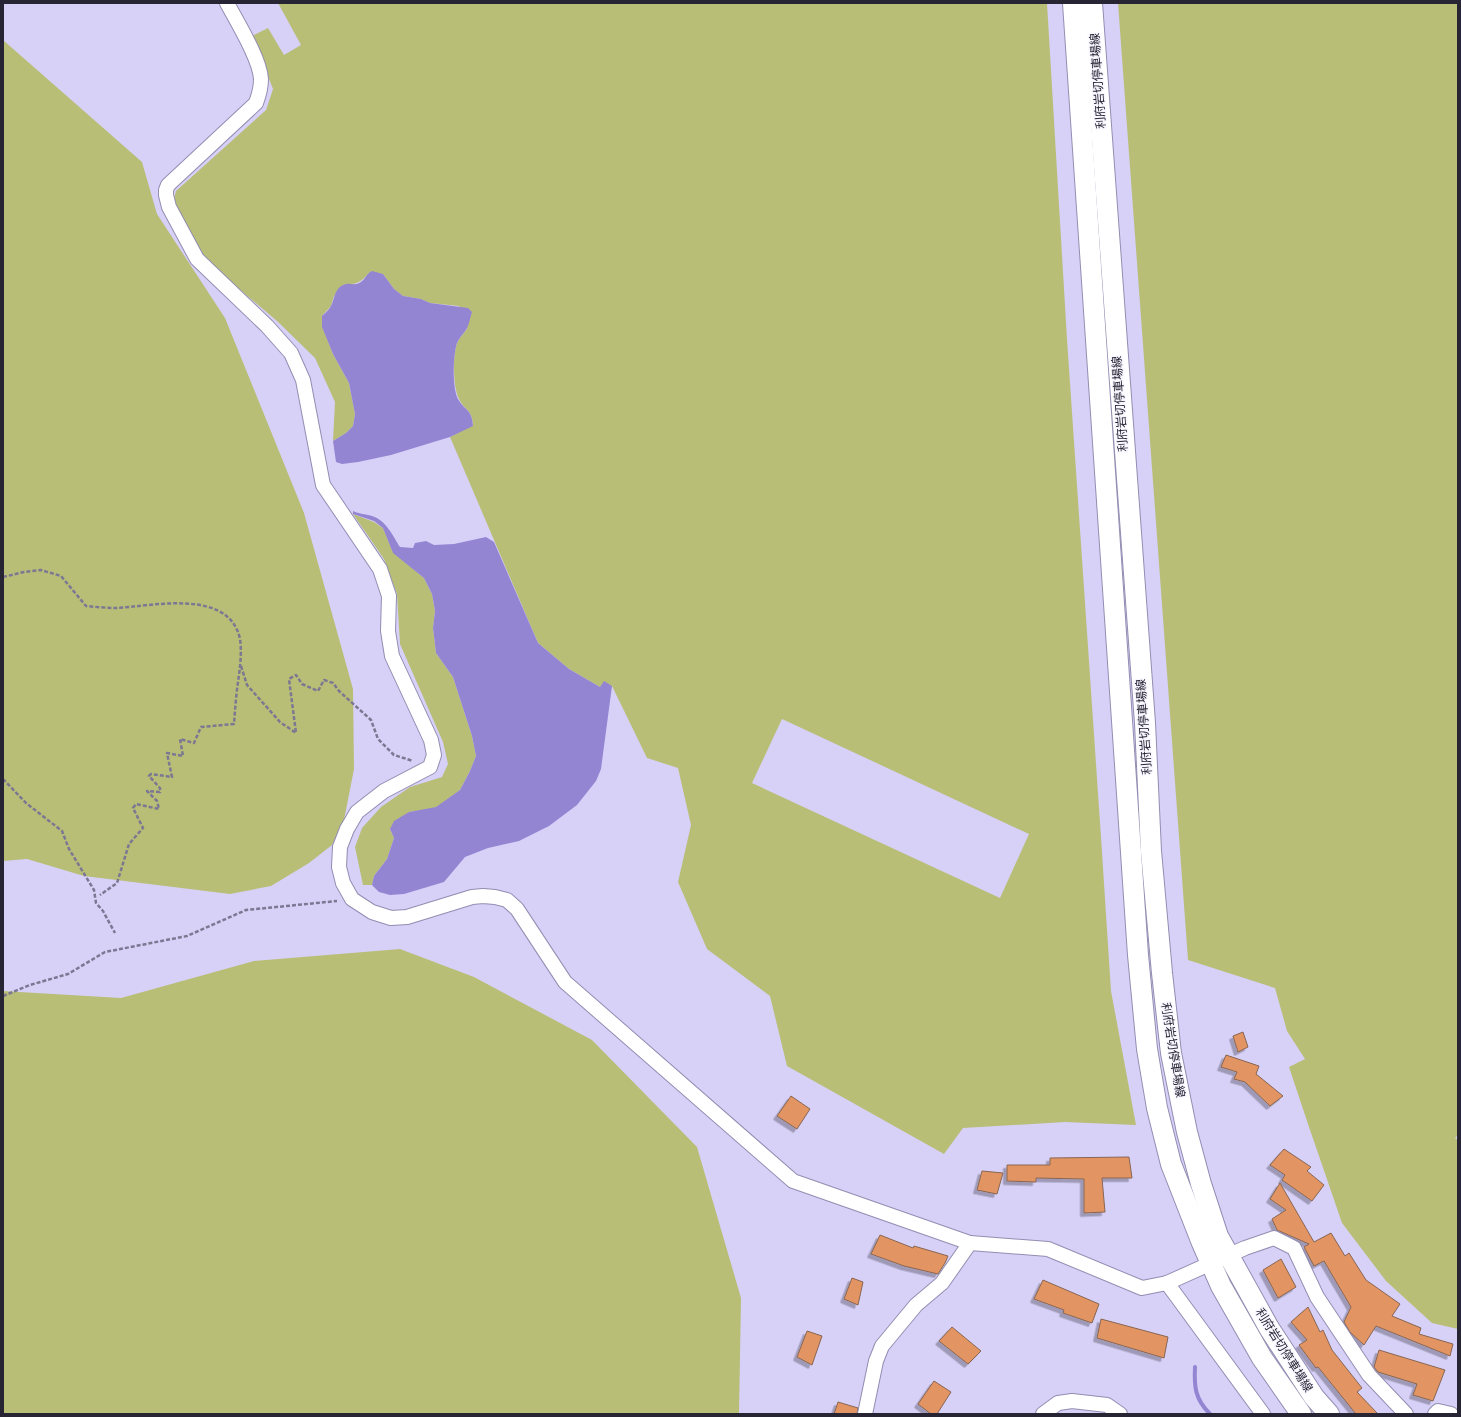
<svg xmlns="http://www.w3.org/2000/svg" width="1461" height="1417" font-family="'Work Sans','Noto Sans JP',sans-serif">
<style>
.green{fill:#b9be77;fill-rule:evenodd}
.water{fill:#9485d3}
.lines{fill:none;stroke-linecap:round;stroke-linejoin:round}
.stream{stroke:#9485d3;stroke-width:4}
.building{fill:#e39463;stroke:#886551;filter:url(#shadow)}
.minor-casing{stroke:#938db1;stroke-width:16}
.secondary-casing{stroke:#938db1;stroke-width:22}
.path{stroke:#7c7892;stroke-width:2.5;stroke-dasharray:4 2;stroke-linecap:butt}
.minor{stroke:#fff;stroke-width:14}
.secondary{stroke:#fff;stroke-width:20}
.labels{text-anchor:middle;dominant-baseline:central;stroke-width:3;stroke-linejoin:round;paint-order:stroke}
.street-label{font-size:12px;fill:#272433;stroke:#f8f7ff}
</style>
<defs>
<filter id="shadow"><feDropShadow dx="-3.5" dy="3.5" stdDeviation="0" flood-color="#0004"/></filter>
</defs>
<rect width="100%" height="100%" fill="#d7d1f8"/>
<g class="green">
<path d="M278,3h769l20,336 34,498 10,154 25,134 -71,-3 -102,6 -19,26 -157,-88 -17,-70 -63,-47 -29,-67 13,-57 -13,-57 -31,-10 -35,-72 -8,-4 -4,5 -31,-18 -31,-26 -88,-206 23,-12c-1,-16 -8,-14 -14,-26 -6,-11 -7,-46 -1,-58 2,-4 6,-8 9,-12l-8,-23 -29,-3 -9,-4 -18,-3 -9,-7 -11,-15 -14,-1c-7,8 -12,12 -23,11l-12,12 -3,10 -9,10v10l11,28 16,29 6,31 -2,12 -7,7 -13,8 2,-39 -20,-44 -38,-37 -72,-61 -29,-53 -2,-8 2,-8 90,-81 7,-21 -21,-53 16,-8 16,27 17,-10zM782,719l247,115 -29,64 -248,-115z"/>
<path d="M1118,3h340v1132l-3,3 3,2v189l-26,-6 -46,-42 -44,-58 -33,-96 -20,-60 16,-8 -18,-28 -12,-43 -87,-28z"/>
<path d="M3,40l139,122 15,52 68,104 79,195 49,176 1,80 -10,51 -12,25 -23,18 -38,23 -41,8 -146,-18 -57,-17 -24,2z"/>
<path d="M353,514l21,8 9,6 10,24 31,26 8,16 3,17 -2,17 3,25 17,24 19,59 4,20 -6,15 -10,19 -24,18 -27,4 -19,17 4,9 -7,21 -13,17 -2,9h-9l-8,-38 7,-19 19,-21 29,-20 32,-10 6,-13 -5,-22 -43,-98 -3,-50 -13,-35z"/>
<path d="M400,949l74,28 118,63 105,107 44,151 -2,116h-736v-423l118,7 133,-37z"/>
</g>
<g class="water">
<path d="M372,271l11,3 11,15 9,7 18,3 9,4 38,5 4,4c-2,6 -3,13 -6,18 -3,4 -7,8 -9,13 -4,12 -5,44 1,56 7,12 14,10 15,27l-23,11 -59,18 -33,7 -16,2 -6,-2 -3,-21 13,-8 7,-7 2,-12 -6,-31 -16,-29 -11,-27v-11c3,-3 7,-6 9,-10 4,-7 3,-19 15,-22 5,-1 9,2 15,-2 5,-4 6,-9 11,-11z"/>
<path d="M353,511c6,3 12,3 19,5 14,4 21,20 28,31l13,1 2,-5 11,-2 8,4 20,-1 32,-7 8,5 44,101 31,26 31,18 4,-6 8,5 -11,83 -5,12 -19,24 -28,21 -30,15 -31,7 -23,9 -21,25 -40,12 -14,1 -11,-3 -7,-7 2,-9 13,-17 7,-21 -4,-9 4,-8 15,-9 27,-5 24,-17 10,-19 6,-15 -4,-20 -19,-59 -17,-24 -3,-25 2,-17 -3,-17 -8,-16 -31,-25 -10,-25 -9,-7 -21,-7z"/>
</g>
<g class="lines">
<path class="stream" d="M1195,1367c-1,20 0,32 15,47"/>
</g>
<g class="building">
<path d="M1243,1032l5,15 -10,5 -5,-16z"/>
<path d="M1226,1055l33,11 -3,8 27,22 -13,10 -25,-24 -11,-3 3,-7 -16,-5z"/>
<path d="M791,1096l19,13 -13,20 -20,-13z"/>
<path d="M1284,1149l27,18 -4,4 17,14 -12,16 -30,-21 3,-5 -15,-10z"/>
<path d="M1129,1157l3,21h-30l3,34 -21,1v-34l-48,-1v4l-29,-1v-16h43v-7z"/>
<path d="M982,1171l21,2 -6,21 -20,-4z"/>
<path d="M1280,1183l34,59 17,-9 14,23 4,-3 17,27 34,24 -8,12 29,12 -2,6 34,10 -3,12 -74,-30 -12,19 -14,-13 -6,-10 7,-15 -27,-46 -10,5 -10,-19 5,-3 -32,-14 -5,-11 14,-9 -16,-11z"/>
<path d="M880,1235l33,13 1,-2 34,10 -3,7 -7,11 -34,-8 -33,-12z"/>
<path d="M1281,1259l15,28 -18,11 -15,-28z"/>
<path d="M852,1278l11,4 -5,23 -14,-6z"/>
<path d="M1043,1280l56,24 -7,19 -29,-10 1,-3 -30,-11z"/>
<path d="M1308,1307l12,25 3,-2 9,20 30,38 -5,4 21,22h-22l-38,-47 -2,1 -17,-23 8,-5 -16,-18z"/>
<path d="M1101,1319l67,18 -4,21 -67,-20z"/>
<path d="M952,1327l29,24 -13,13 -29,-23z"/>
<path d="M807,1331l15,5 -10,29 -15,-8z"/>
<path d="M1379,1350l66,20 -12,31 -20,-6 4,-11 -39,-12 -4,-5z"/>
<path d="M934,1381l17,11 -14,22h-6l-13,-10z"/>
<path d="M838,1402l20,6 -1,6h-23z"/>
</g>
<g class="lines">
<defs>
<g id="minor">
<path d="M227,3c10,19 33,56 34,76 0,9 -2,16 -5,24l-88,82 -2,5v5l3,12 28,52 70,67 24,27 12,27 20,105 57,84 9,27 -1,35 4,25 39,84 3,15 -4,12 -46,24 -27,21 -10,17 -7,18 -1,20 4,16 9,16 20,13 19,6 16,-1 65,-20 11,-1 12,1 12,3 10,9 48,73 228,199 177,62 78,6 94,39 25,-5 78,-35 29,-10 20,10 23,49 52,78 37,39"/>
<path d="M1167,1283l96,131"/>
<path d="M865,1414l11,-53 6,-15 34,-41 26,-22 28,-40"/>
<path d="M1043,1414l15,-11 14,-2 35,4 13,9"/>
<path d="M1435,1414l3,-3 13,3"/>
</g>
<g id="secondary">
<path d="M1073,3l65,952 9,94 10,59 14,56 31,79 19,43 41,72 39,56"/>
<path d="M1092,3l53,720 6,128 11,122 9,80 16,79 14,52 17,52 51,92 45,69 15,17"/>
</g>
</defs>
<use href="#minor" class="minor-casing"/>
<use href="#secondary" class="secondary-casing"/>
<g class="path">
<path d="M3,577l21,-5 17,-2 20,6 25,30c10,1 21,2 31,2 36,-2 112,-20 123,31 2,14 0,29 -2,43 -2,14 -3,28 -4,42l-33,3 -7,16 -14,-4 3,17 -16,-3 5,24 -21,-3 -2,2 11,12v4l-13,-1 10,10 2,8 -23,-5 -3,4 10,20 -14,16 -12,39 -17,12"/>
<path d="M241,666l6,19 33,37 16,11 -7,-54 7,-4 6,9 16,7 6,-11 9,3 6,8 32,29 7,19 16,16 19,6"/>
<path d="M3,779l23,24 36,28 7,18 25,41 2,13 7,8 12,22"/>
<path d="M3,996l27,-11 38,-11 37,-22 82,-16 59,-26 91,-9"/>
</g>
<use href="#minor" class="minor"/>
<use href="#secondary" class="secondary"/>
</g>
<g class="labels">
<g class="street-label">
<text transform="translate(1098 81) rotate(-94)">利府岩切停車場線</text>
<text transform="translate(1120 404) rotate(-94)">利府岩切停車場線</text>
<text transform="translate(1144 727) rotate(-94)">利府岩切停車場線</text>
<text transform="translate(1173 1050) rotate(81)">利府岩切停車場線</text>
<text transform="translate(1284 1350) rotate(58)">利府岩切停車場線</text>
</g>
</g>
<rect width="1461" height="1417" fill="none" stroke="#272433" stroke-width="8"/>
</svg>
